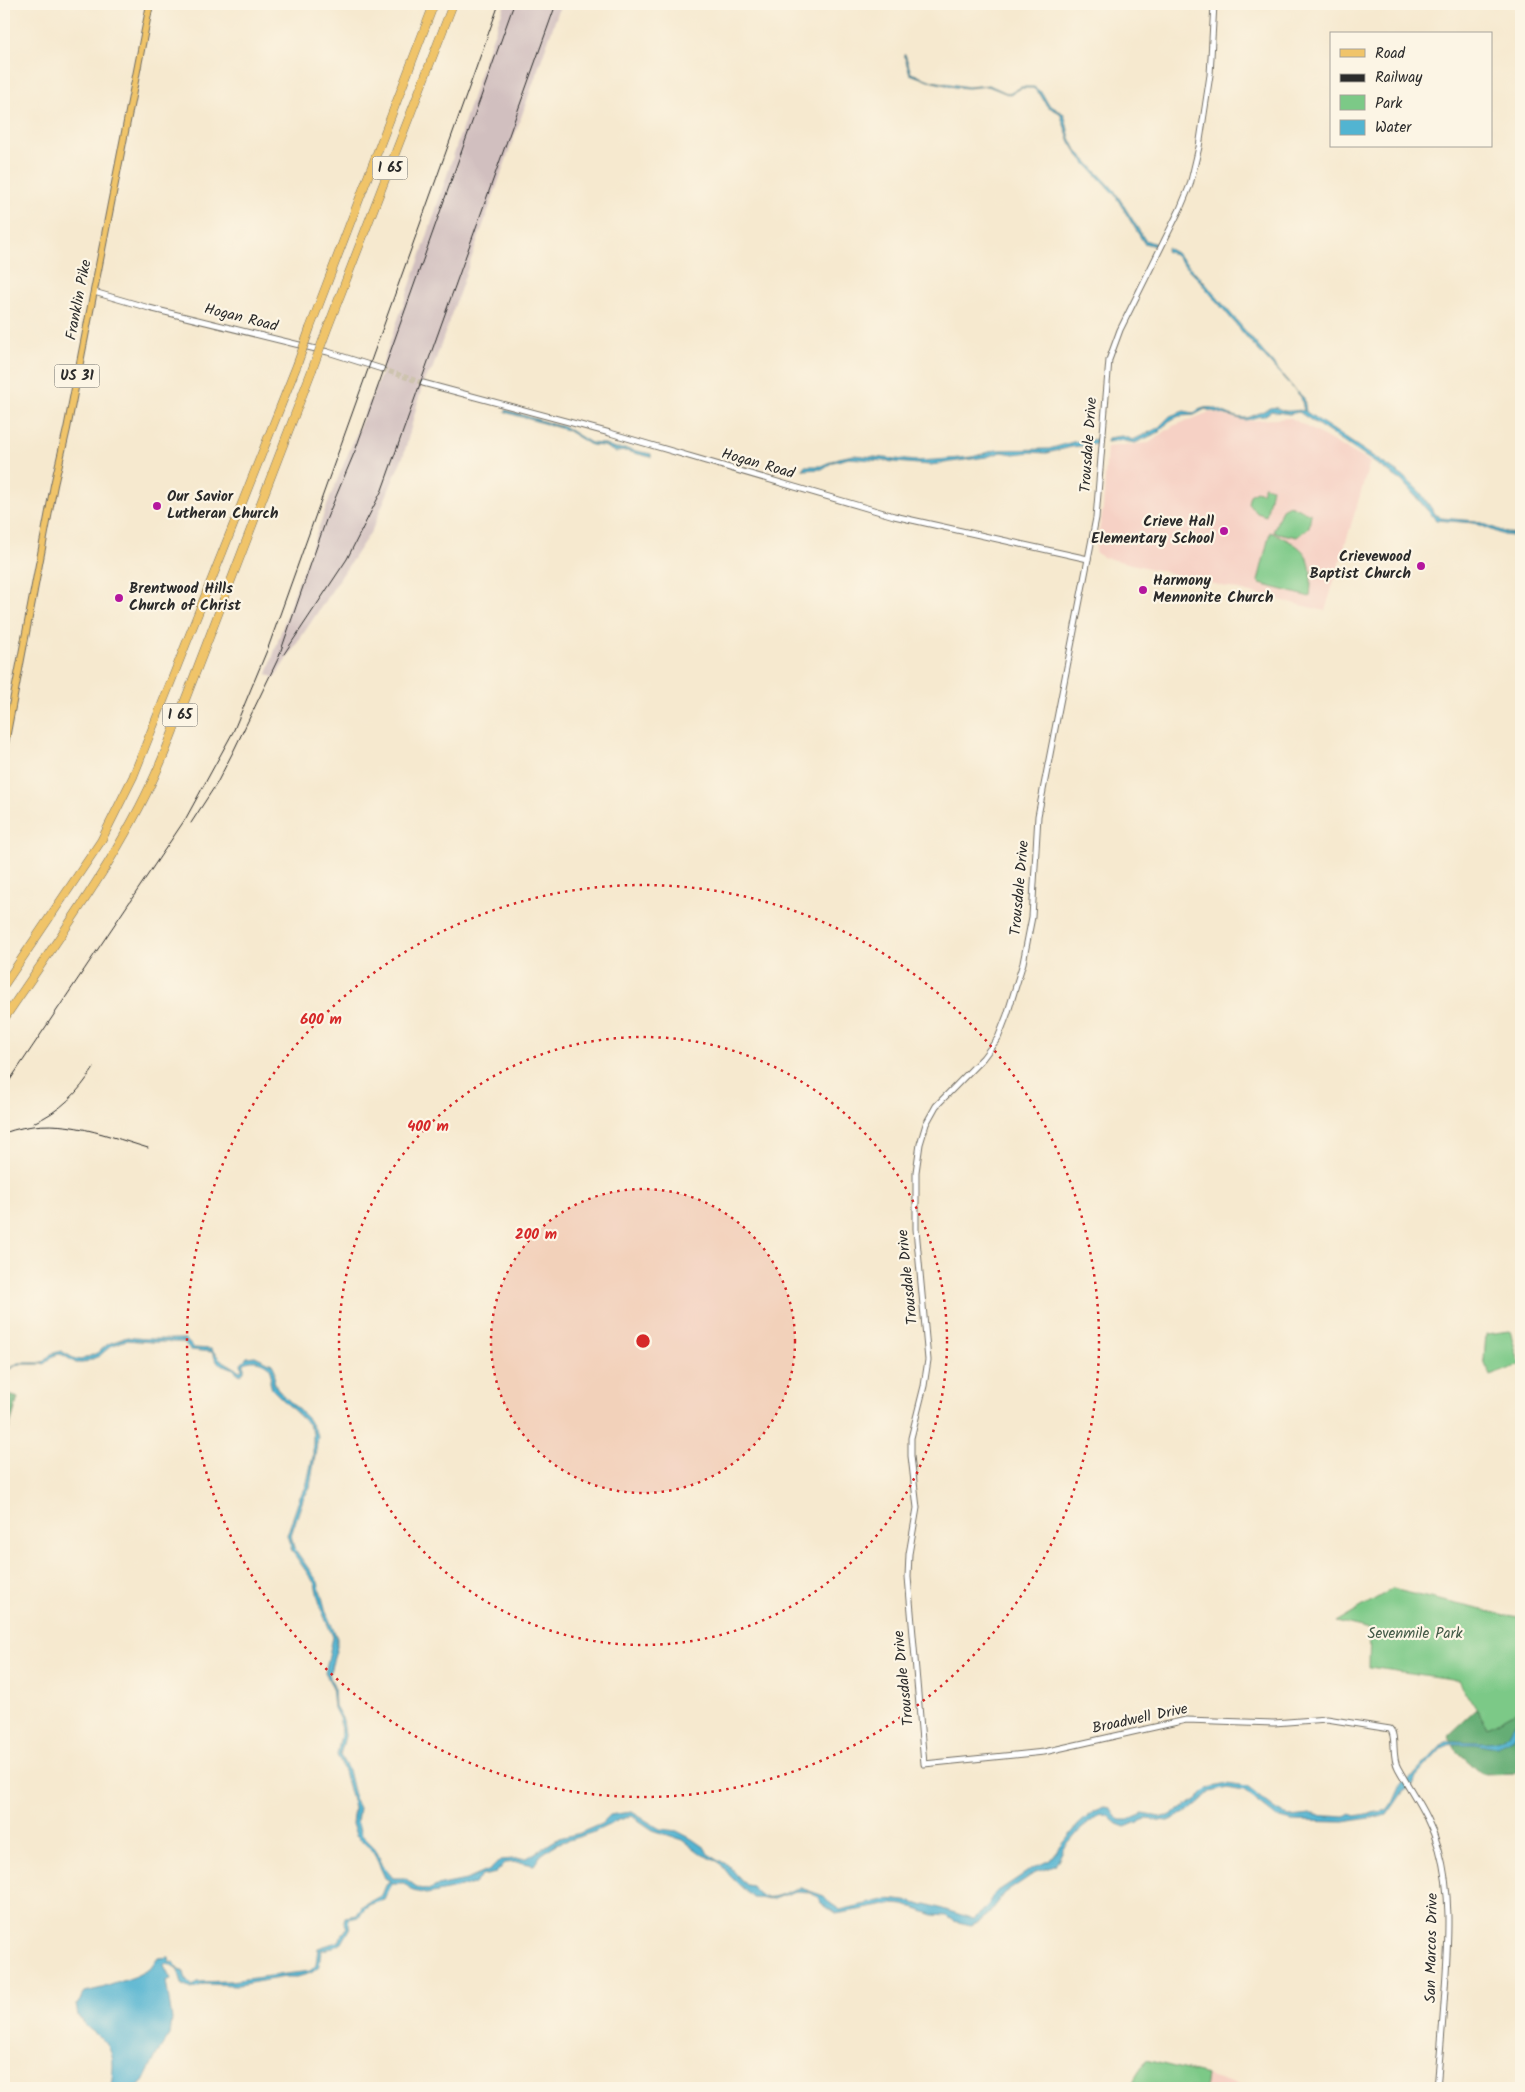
<svg xmlns="http://www.w3.org/2000/svg" width="1525" height="2092" font-family="Kalam,sans-serif">
<style>
.built{fill:#f6d1c5}
.industrial{fill:#d1bfbf}
.green{fill:#7cc987;stroke:#547a59}
.forest{fill:#65ad74;stroke:#486c50}
.water{fill:#52b4d1;stroke:#3e707e}
.lines{fill:none;stroke-linecap:round;stroke-linejoin:round}
.tertiary-tunnel{stroke:#cdc3ae;stroke-width:5;stroke-dasharray:5 2.5;stroke-linecap:butt}
.tertiary-casing{stroke:#726e64;stroke-width:7}
.primary-casing{stroke:#726e64;stroke-width:8}
.motorway-casing{stroke:#726e64;stroke-width:9}
.tertiary{stroke:#fff;stroke-width:5}
.primary{stroke:#f0c469;stroke-width:6}
.motorway{stroke:#f0c469;stroke-width:8}
.rail{stroke:#2b2b2b;stroke-width:1}
.motorway-bridge-casing{stroke:#726e64;stroke-width:9;stroke-linecap:butt}
.motorway-bridge{stroke:#f0c469;stroke-width:8}
.ring{fill:none;stroke:#d62828;stroke-width:2.5;stroke-dasharray:2.5 5}
.poi-dot{fill:#b5179e;stroke:#fcf5e5;stroke-width:2}
.labels{text-anchor:middle;dominant-baseline:central;stroke-width:4.5;stroke-linejoin:round;paint-order:stroke}
.shield{fill:#fcf5e5;stroke:#6a6863;stroke-width:1}
.shield-label{font-size:14px;font-weight:bold;fill:#2b2b2b}
.street-label{font-size:15px;fill:#2b2b2b;stroke:#fcf5e5}
.poi-label{font-size:15px;font-weight:bold;fill:#2b2b2b;stroke:#fcf5e5;text-anchor:start}
.park-label{font-size:15px;fill:#435a47;stroke:#fcf5e5}
.centre{fill:#d62828;stroke:#fcf5e5;stroke-width:2.5}
.ring-label{font-size:15px;text-anchor:middle;font-weight:bold;fill:#d62828;stroke:#fcf5e5;stroke-width:4.5;stroke-linejoin:round;paint-order:stroke}
</style>
<rect width="100%" height="100%" fill="#fcf5e5"/>
<filter id="ink" filterUnits="userSpaceOnUse"><feTurbulence type="fractalNoise" baseFrequency=".02" numOctaves="2"/><feDisplacementMap in="SourceGraphic" scale="10" xChannelSelector="R" yChannelSelector="G"/><feConvolveMatrix kernelMatrix="1 2 1 2 8 2 1 2 1" color-interpolation-filters="sRGB"/></filter>
<filter id="wash" filterUnits="userSpaceOnUse"><feTurbulence type="fractalNoise" baseFrequency=".0096" numOctaves="4" result="noise"/><feDisplacementMap in="SourceGraphic" scale="20" xChannelSelector="R" yChannelSelector="G"/><feGaussianBlur stdDeviation="1.12" result="paint"/><feColorMatrix in="noise" values="0 0 0 0 0 0 0 0 0 0 0 0 0 0 0 0 0 1.4 0 .05"/><feComposite in="paint" operator="in"/></filter>
<g filter="url(#wash)">
<rect width="100%" height="100%" fill="#f6e9cf"/>
<g class="built">
<path d="M1210,412l35,9 46,-3 79,44 -45,149 -222,-54 -8,-5 8,-43 4,-62 42,-4 24,-17z"/>
<path d="M1207,2075l40,13h-42z"/>
</g>
<path class="industrial" d="M505,4h56l-129,366 -7,8 -3,8 -18,68 -32,76 -98,148 -7,-4 23,-69 37,-100 54,-131 3,-15 39,-110 62,-191z"/>
<g class="green">
<path d="M1264,486l8,2 -6,28 -9,-3 -9,-10 2,-8 6,-4 6,2z"/>
<path d="M1289,505l22,9 -2,13 -12,10 -24,-5 9,-23z"/>
<path d="M1270,532c38,16 44,24 40,65l-50,-13 -2,-3z"/>
<path d="M1510,1331l10,34 -30,11 -6,-16 2,-26z"/>
<path d="M1392,1589l129,30v90l-33,18 -30,-47 -89,-13 1,-37 -34,-8z"/>
<path d="M1146,2060l61,15 -2,13h-76z"/>
</g>
<g class="forest">
<path d="M4,1392l14,6 -14,48z"/>
<path d="M1476,1709l12,18 33,-18v64l-39,1 -25,-23 -9,-16z"/>
</g>
<g class="water">
<path d="M905,54l6,19 21,8 36,6 21,-2 20,9 12,-7h13l8,6 6,11 16,10 6,24 6,12 38,40 31,50 11,4 -1,2 -11,-3 -29,-48 -37,-40 -8,-13 -10,-29 -13,-7 -7,-12 -7,-6h-12l-11,7 -22,-9 -20,2 -13,-1 -26,-6 -19,-7 -6,-19z"/>
<path d="M1167,248l9,5 28,29 91,108 9,8 2,14 98,65 16,15 16,23 5,3 35,3 31,12 14,1v3l-17,-2 -29,-12 -39,-3 -34,-39 -103,-69 -10,2 -18,-3 -7,5c-9,0 -12,4 -20,4l-39,-11 -11,6 -15,1 -10,5 -10,11 -24,11 -15,-3 -13,2 1,-4 14,-2 11,4 25,-12 12,-12 14,-5 10,2c20,-15 31,6 52,5 4,0 19,-8 24,-10 6,-2 10,2 15,3 7,1 13,-2 19,0l-3,-14 -51,-56 -52,-62 -23,-24 -9,-4z"/>
<path d="M506,410l53,16h4l28,17 12,1 12,5h11l25,5v3l-25,-6 -11,1 -11,-6 -13,-1 -24,-15 -62,-18z"/>
<path d="M1097,439v5l-26,3 -24,6 -16,-1 -17,2 -12,-2 -16,5 -56,8 -81,-7 -16,4 -11,7 -19,1 1,-4h17l18,-8 14,-3 63,6 19,-1 37,-3 24,-7 53,-1 24,-7z"/>
<path d="M127,1337c20,3 38,2 58,2l9,9 17,1 9,10 20,12 2,-2 -1,-6 6,-6 8,-1 17,8 3,6 -1,12 5,9 29,28 10,17 -8,51 -7,12 -12,36 3,13 24,34 8,30 11,26v9l-8,28 5,12 1,19 8,14 2,16 -5,19 8,15 7,30 4,8 -2,13 4,13 14,14 8,18 10,12h12l13,10 10,2 9,-4 29,-6 24,-10 10,-10 27,-2 32,-20 21,-5 21,-9 9,-9 22,-3 28,17 17,2 15,8 13,9 3,6 20,11 18,20 6,1c14,23 32,4 49,2l23,8 6,7 10,7 48,-11 24,3 9,3 6,-1 47,15 13,-12 8,-14 38,-25 17,-8 28,-35 16,-14 10,-4 6,1 6,9 5,3h8l14,-6 17,3 9,-1 27,-16 12,-12 19,-4 20,3 29,22 14,8 21,-2 34,2 6,-3 5,2 31,-6 6,-8 8,-18 14,-10 29,-31 5,-2c14,-1 45,5 56,-4 8,-7 3,-13 16,-17v5l-3,2 -5,11 -16,9h-8l-14,-3h-24l-9,4 -26,29 -3,8 -10,7 -16,23 -43,7 -52,-1 -15,-4 -33,-26 -17,-3 -16,4 -22,19 -21,10 -22,-2 -21,8 -8,-3 -9,-8 -8,-2 -21,17 -16,19 -8,16 -19,6 -31,21 -16,21 -9,7 -9,4 -17,-4 -7,-5 -14,-1 -29,-10 -12,-1 -56,10 -15,-11 -2,-5 -10,-6 -13,-1 -22,8 -21,-1 -22,-21 -12,-15 -16,-7 -20,-15 -30,-10 -21,-14 -13,4 -25,12 -38,12 -15,11 -7,10 -15,-3 -14,1 -9,10 -14,3 -8,8 -36,8 -12,2 -13,-3 -9,-8h-12l-8,17c-13,4 -19,4 -25,17l-11,2 2,10 -8,14 -9,5 -12,2 -2,17 -8,6 -14,4h-12l-47,8 -34,-1 -13,5 -9,-4c-2,-11 -4,-19 -16,-22l-2,2 7,14 -5,2 6,38 -2,16 -13,19 -14,28 -8,6h-24c1,-11 4,-24 0,-35 -5,-18 -25,-21 -33,-37 -1,-3 -1,-8 -2,-11l9,-13 17,-4 32,-11 17,-9 7,-10 11,-1 1,5h4l3,6 7,4 2,8 6,6 6,-4 32,-1 80,-10 6,-6 2,-17 19,-6 10,-14 -3,-7 1,-4 12,-2 5,-9 20,-11 5,-12 3,-2 -5,-3 -12,-27 -17,-16 -4,-11 2,-16 -10,-37 -7,-16 4,-20 -1,-15 -6,-12 -2,-22 -7,-13 8,-36 -12,-28 -6,-25 -23,-33 -5,-16 13,-38 6,-10 7,-31v-23l-5,-9 -36,-35 -2,-7 1,-13c-7,-7 -17,-11 -27,-6v9l-4,3 -8,-7 -14,-5 -6,-11 -21,-2 -7,-8h-31l-27,-2 -15,6 -12,10 -16,7h-7l-13,-8 -4,-1 -6,2 -9,8h-25l-15,8 14,-9h24l9,-9 10,-3 14,8 6,1 18,-8 9,-8z"/>
</g>
</g>
<g filter="url(#ink)">
<g class="lines">
<path class="tertiary-tunnel" d="M382,369l41,14"/>
<defs>
<g id="tertiary">
<path d="M1214,4l-4,71 -11,72 -9,38 -10,24 -60,121 -11,30 -13,158 -58,298 -6,101 -9,46 -16,52 -9,23 -15,20 -47,48 -10,18 -6,20 -4,28v57l12,131 -4,26 -13,52v18l6,52 -8,46 -1,23 16,187 120,-12 142,-32 88,3 53,-4 63,10c7,7 1,27 8,39 16,29 31,48 41,81 13,46 9,94 6,140 -2,33 -5,66 -8,99"/>
<path d="M94,292l55,16 179,44 54,17"/>
<path d="M423,383l187,50 284,83 194,43"/>
</g>
<path id="primary" d="M4,749l50,-264 13,-56 83,-425"/>
<g id="motorway">
<path d="M310,328l124,-324"/>
<path d="M326,332l127,-328"/>
<path d="M4,985l97,-144 32,-64 164,-412"/>
<path d="M4,1019c59,-88 124,-173 163,-272l145,-377"/>
</g>
</defs>
<use href="#tertiary" class="tertiary-casing"/>
<use href="#primary" class="primary-casing"/>
<use href="#motorway" class="motorway-casing"/>
<use href="#tertiary" class="tertiary"/>
<use href="#primary" class="primary"/>
<use href="#motorway" class="motorway"/>
<g class="rail">
<path d="M284,654l63,-95 35,-69 174,-486"/>
<path d="M191,823l26,-40 16,-31 45,-93 48,-139 29,-69 159,-447"/>
<path d="M4,1089l182,-271 47,-86 35,-84 231,-644"/>
<path d="M33,1123c28,-12 45,-30 61,-55"/>
<path d="M4,1133c52,-19 94,0 144,15"/>
</g>
<defs>
<g id="motorway-bridge">
<path d="M297,365l13,-37"/>
<path d="M312,370l14,-38"/>
</g>
</defs>
<use href="#motorway-bridge" class="motorway-bridge-casing"/>
<use href="#motorway-bridge" class="motorway-bridge"/>
</g>
</g>
<circle cx="643" cy="1341" r="152" fill="#d62828" fill-opacity=".12"/>
<g class="ring">
<circle cx="643" cy="1341" r="152"/>
<circle cx="643" cy="1341" r="304"/>
<circle cx="643" cy="1341" r="456"/>
</g>
<g class="poi-dot">
<circle cx="157" cy="506" r="5"/>
<circle cx="1224" cy="531" r="5"/>
<circle cx="1421" cy="566" r="5"/>
<circle cx="1143" cy="590" r="5"/>
<circle cx="119" cy="598" r="5"/>
</g>
<g class="labels">
<g class="shield">
<rect x="372.5" y="156.5" width="35" height="23" rx="4"/>
<rect x="54.5" y="364.5" width="45" height="23" rx="4"/>
<rect x="162.5" y="703.5" width="35" height="23" rx="4"/>
</g>
<g class="shield-label">
<text x="390" y="168">I 65</text>
<text x="77" y="376">US 31</text>
<text x="180" y="715">I 65</text>
</g>
<g class="street-label">
<text transform="translate(79 300) rotate(-79)">Franklin Pike</text>
<text transform="translate(241 318) rotate(14)">Hogan Road</text>
<text transform="translate(1089 445) rotate(-86)">Trousdale Drive</text>
<text transform="translate(758 464) rotate(16)">Hogan Road</text>
<text transform="translate(1020 888) rotate(-85)">Trousdale Drive</text>
<text transform="translate(908 1277) rotate(-96)">Trousdale Drive</text>
<text transform="translate(904 1678) rotate(-96)">Trousdale Drive</text>
<text transform="translate(1140 1719) rotate(-12)">Broadwell Drive</text>
<text transform="translate(1432 1948) rotate(-89)">San Marcos Drive</text>
</g>
<g class="poi-label">
<text x="167" y="497">Our Savior<tspan x="167" dy="17">Lutheran Church</tspan></text>
<text x="1214" y="522" text-anchor="end">Crieve Hall<tspan x="1214" dy="17">Elementary School</tspan></text>
<text x="1411" y="557" text-anchor="end">Crievewood<tspan x="1411" dy="17">Baptist Church</tspan></text>
<text x="1153" y="581">Harmony<tspan x="1153" dy="17">Mennonite Church</tspan></text>
<text x="129" y="589">Brentwood Hills<tspan x="129" dy="17">Church of Christ</tspan></text>
</g>
<g class="park-label">
<text x="1415" y="1634">Sevenmile Park</text>
</g>
</g>
<circle cx="643" cy="1341" r="8" class="centre"/>
<g class="ring-label">
<text x="321" y="1024">600 m</text>
<text x="428" y="1131">400 m</text>
<text x="536" y="1239">200 m</text>
</g>
<rect width="1525" height="2092" fill="none" stroke="#fcf5e5" stroke-width="20"/>
<rect x="1330" y="32" width="162" height="115" fill="#fcf5e5" stroke="#a8a49b"/>
<rect x="1340" y="49" width="25" height="8" fill="#f0c469" stroke="#a8a49b"/>
<text x="1375" y="58" font-size="15" fill="#2b2b2b">Road</text>
<rect x="1340" y="74" width="25" height="8" fill="#2b2b2b" stroke="#a8a49b"/>
<text x="1375" y="82" font-size="15" fill="#2b2b2b">Railway</text>
<rect x="1340" y="95" width="25" height="15" fill="#7cc987" stroke="#a8a49b"/>
<text x="1375" y="108" font-size="15" fill="#2b2b2b">Park</text>
<rect x="1340" y="120" width="25" height="15" fill="#52b4d1" stroke="#a8a49b"/>
<text x="1375" y="132" font-size="15" fill="#2b2b2b">Water</text>
</svg>
